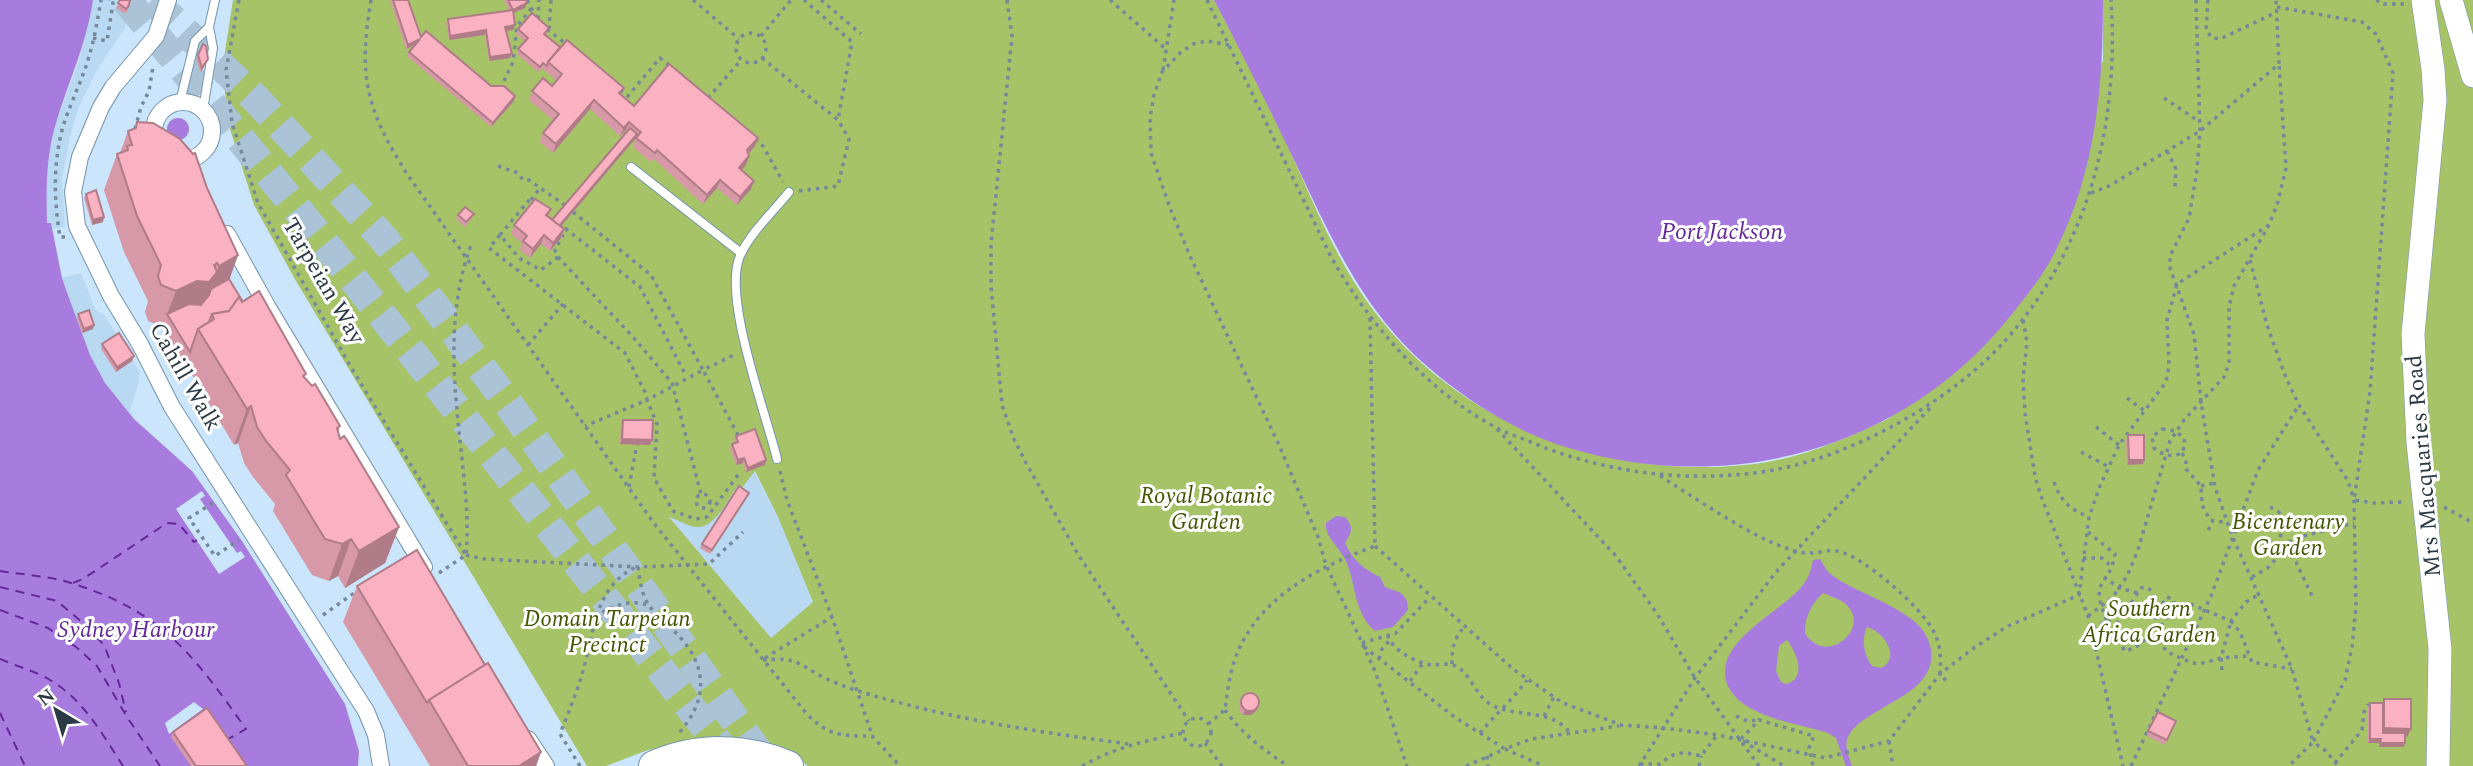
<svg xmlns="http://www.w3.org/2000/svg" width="2473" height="766" font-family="Spectral,serif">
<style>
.built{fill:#b9d8f2}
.green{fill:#a6c367;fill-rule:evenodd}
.water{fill:#a87cde;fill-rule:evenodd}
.pier{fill:#cae5fc}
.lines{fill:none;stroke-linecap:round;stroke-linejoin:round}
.ferry{stroke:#64289a;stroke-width:2;stroke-dasharray:9 7;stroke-linecap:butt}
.highway-tunnel{stroke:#aac3d7;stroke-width:30;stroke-dasharray:30 15;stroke-linecap:butt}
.lane-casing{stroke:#7493ad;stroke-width:10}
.street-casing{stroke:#7493ad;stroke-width:18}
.secondary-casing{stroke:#7493ad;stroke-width:24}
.highway-casing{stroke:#7493ad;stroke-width:32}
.path{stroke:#75899a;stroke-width:3.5;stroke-dasharray:3.5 5;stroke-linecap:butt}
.lane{stroke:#fff;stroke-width:8}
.street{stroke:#fff;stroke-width:16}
.secondary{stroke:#fff;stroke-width:23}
.highway{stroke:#fff;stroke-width:30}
.wall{fill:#d798a7}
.shaded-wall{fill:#af7c88}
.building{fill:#fab1c2;stroke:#af7c88;stroke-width:2}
.labels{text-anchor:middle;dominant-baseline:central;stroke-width:6;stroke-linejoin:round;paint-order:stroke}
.street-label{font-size:23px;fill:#2c3a45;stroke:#fff}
.park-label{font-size:23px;font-style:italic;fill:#425600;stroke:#fff}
.water-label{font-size:24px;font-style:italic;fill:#64289a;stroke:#fff}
</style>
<rect width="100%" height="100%" fill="#cae5fc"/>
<g class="built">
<path d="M93,0h43l-13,31 -23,34 -21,41 -8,26 -9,45 3,50 -13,2 -5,-5 -2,-42 5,-34 7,-27 22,-60z"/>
<path d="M81,273l14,36 10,7 35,56 -2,13 -8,26 4,8 -29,-36 -15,-28 -11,-28 -17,-49z"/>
<path d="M754,471l24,46 35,85 -42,37 -103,-123 29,11 11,-3 6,-5 23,-33 5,2z"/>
</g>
<path class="green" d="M233,0h981c30,56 59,113 85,171 21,48 43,98 75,140 88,117 238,170 381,153 48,-6 92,-26 135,-46l213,-357v-61h370v766h-1665l-9,-7 -114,-14 -37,5 -42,16h-19l-291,-485 -42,-76 -24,-76 -8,-58zM755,471l23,46 35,85 -42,36 -102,-121c8,2 19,10 28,10 18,1 31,-28 40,-40l4,2z"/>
<g class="water">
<path d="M0,0h93c-7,45 -23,78 -36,120 -11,34 -11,68 -10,103h4l11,55 7,20 21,57 15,28 29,36 58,52 50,70 103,163 14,47 -1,15h-358z"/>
<path d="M1214,0h889c0,87 -7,170 -47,250 -11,23 -28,44 -44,64 -105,134 -281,183 -443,134 -51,-15 -101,-46 -141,-81 -64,-55 -96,-127 -131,-201 -27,-56 -54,-111 -83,-166z"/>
<circle cx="178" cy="129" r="11"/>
<path d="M1336,516l9,1c9,10 7,15 0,26 8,18 19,26 35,34l5,10c13,5 23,5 23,23l-15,17 -18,4c-21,-17 -19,-47 -29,-70 -6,-13 -22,-25 -20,-38z"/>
<path d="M1820,559l8,13 8,6c25,16 57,25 80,45 8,7 13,16 15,27 6,46 -64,55 -82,85 -6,9 0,22 3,31h-6l-10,-28 -8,-5c-23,-7 -50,-11 -72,-22 -12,-5 -26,-16 -30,-30 -10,-42 55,-68 77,-96 6,-8 8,-16 10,-25zM1823,593c6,3 14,5 20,9 32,23 -16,67 -38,31 -1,-15 7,-30 18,-40zM1867,627c16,4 35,30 14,41l-9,-2c-8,-11 -11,-26 -5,-39zM1787,640c9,12 21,38 -1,44l-5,-2 -5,-11 3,-25z"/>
</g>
<g class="pier">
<path d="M202,491l3,5 -5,3 37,54 4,-2 4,6 -26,17 -43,-65z"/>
<path d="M194,702l9,7 -34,25 -4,-11z"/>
</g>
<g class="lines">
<g class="ferry">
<path d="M0,571c24,4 51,5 74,13 89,28 121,73 172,145l-18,10"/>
<path d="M73,583l10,-4 84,-56 12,1 15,18 3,-2"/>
<path d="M0,587l57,14 26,22 21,22 15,38 7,29"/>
<path d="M0,610l48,18 28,19 21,19 30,51 33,49"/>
<path d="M0,659c16,7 35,12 50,21 33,19 53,55 73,86"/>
<path d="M0,713l25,53"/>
</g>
<g class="highway-tunnel">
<path d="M126,0c209,251 409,509 610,766"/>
<path d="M152,0l105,100 127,139 118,156 266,371"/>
</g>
<defs>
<g id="lane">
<path d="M180,102l15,-61 14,-14"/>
<path d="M203,110l10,-62 -4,-21 6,-27"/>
<path d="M631,167l110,86"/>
<path d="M777,459c-11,-46 -55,-162 -37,-203 10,-23 33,-44 49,-64"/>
</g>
<g id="street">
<path d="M168,0l-12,36 -43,51 -12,20 -21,50 -7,35 4,34 34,70 29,48 32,63 194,304 10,24 5,31"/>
<circle cx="183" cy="131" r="29"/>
<path d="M227,234l40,72 157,261"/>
<path d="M528,739l18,27"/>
</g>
<g id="secondary">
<path d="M2423,0l10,69 2,31 -22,234 5,109 22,206 -2,117"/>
<path d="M2451,0l22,76"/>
</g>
<path id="highway" d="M654,766c44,-19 91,-18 134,0"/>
</defs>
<use href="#lane" class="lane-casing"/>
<use href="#street" class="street-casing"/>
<use href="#secondary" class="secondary-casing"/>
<use href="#highway" class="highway-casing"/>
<g class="path">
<path d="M239,0l-13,70 6,53 26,80 94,166 114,186"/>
<path d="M371,0c-13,76 -5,109 36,174l246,348 153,191c22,23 36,23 66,23l28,30"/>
<path d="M527,0l10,19"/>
<path d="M693,0l46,39"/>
<path d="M821,0l40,34"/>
<path d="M1007,0l5,36 -21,208v42l11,119 11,32 13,26 53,93 110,165"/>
<path d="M1110,0l57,50"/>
<path d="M1207,0l124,257c39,68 94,132 164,170 10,6 22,9 33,14 74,31 153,42 234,31 89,-13 198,-74 254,-144 76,-93 103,-210 95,-328"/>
<path d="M2196,0l4,131 -3,39 -8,48 -19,38v12l24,66 7,68 14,85 18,51 59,131 21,73 -24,24"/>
<path d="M2208,0l-2,30 6,8 8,1 57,-27"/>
<path d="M2376,0l8,4h20"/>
<path d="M2277,7l85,15 14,12 17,39 -23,319 -16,108 20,3 30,-1"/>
<path d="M538,19l1,-19"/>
<path d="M547,29l19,15"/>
<path d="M549,29l2,-29"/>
<circle cx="751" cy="48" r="15"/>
<path d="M761,36l30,-36"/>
<path d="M93,38l14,3 6,-38h-4v-3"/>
<path d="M1229,45l-21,-4 -15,3 -13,9 -18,19 -8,23 -4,22 1,36 19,55 20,48 89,189 39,92 8,28 49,106 32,95"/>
<path d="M762,58l76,62 14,-78 -48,-42"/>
<path d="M1163,70l11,-70"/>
<path d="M504,81l9,-19 4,-36 14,-17"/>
<path d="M620,90l8,6 32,-38 10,8"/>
<path d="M708,98l33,-38"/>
<path d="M2164,98l36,24"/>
<path d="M135,129l6,-22 8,-16 4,-24"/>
<path d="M755,139l8,7 20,36"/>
<path d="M2167,151l9,18 -1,18"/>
<path d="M498,166l20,7 5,7h6l37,26"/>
<path d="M799,191l39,-5 11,-47 -11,-19"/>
<path d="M2091,193l18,-7 91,-55 79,-67 -3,-64"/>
<path d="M531,200l9,-12"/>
<path d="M573,212l78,63 52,95 33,-16"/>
<path d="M500,235l30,-36 5,3"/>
<path d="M65,237h-5c-6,-36 -7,-71 2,-107 6,-21 16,-41 23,-61 8,-22 12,-46 16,-69"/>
<path d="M558,257l-17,13 -22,-12 -19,-23 -11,13 136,105 20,39 2,8 -62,26"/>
<path d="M2250,260l17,65 19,53 13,27 49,76 6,19 2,107 -4,40 -7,33 -32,62 13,9 12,15"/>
<path d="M2023,320l4,22 -4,37 2,34 10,63 6,20 47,120 35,150"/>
<path d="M528,345l35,-41"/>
<path d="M684,372l-44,-85 -74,-58 -11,21 2,6 76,81 39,46 29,111"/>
<path d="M2127,398l19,14"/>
<path d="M202,423l13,-8"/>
<path d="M2096,427l23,18"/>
<path d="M1497,429l119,127 42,59 37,63 64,88"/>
<path d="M2162,429l13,2 9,7 1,7 -3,8c-11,5 -19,2 -28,-5l-2,-11z"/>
<path d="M2081,452l28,15"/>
<path d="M2182,453l4,7v9l15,17 1,19 8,15 18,3"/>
<path d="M780,471l7,29 45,117 40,118"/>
<path d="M738,475l-31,42 -11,2 -23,-8 -19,-33 3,-54 -10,-24 56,-30 35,65 5,-2"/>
<path d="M1660,476c37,23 75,50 115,68 12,4 23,10 36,9 9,0 18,-4 26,-2 27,5 85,57 97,81 7,14 7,27 6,42l7,8"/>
<path d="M2054,482c7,20 16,27 35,35"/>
<path d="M2201,486l13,-3"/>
<path d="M629,487l8,-43"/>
<circle cx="703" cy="501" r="7"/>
<path d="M213,503l-24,15 26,38 24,-16"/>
<path d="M2270,507c25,12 9,18 10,37l16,18 17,36"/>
<path d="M2444,507l29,16"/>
<path d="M2208,530l5,-8"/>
<path d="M2088,532l27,22c-6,35 -27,22 -8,67l-16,8"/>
<path d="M1375,546l138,123 50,34 58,22 43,3 54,7 107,23 64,-17 51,-67 35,-27 33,-21 71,-31 10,-78 11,-31 19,-41 47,-63 3,-16 -2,-46 10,-36 92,-59"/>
<path d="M466,555l18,4 154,8 71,-3 34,-32"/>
<path d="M2083,558h19l9,8"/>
<path d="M638,567c2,12 3,26 10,37 7,11 21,21 30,31 31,33 29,66 1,98"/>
<path d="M439,573l27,-18c4,-45 -4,-89 -8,-134 -6,-59 -8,-119 13,-176"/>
<path d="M2104,577l15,11 19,5"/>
<path d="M2252,577l17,-10 23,-28 62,-16"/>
<path d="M2174,606l14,-3 43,18 15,-19 14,-8"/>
<path d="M323,615l34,-24"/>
<path d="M2088,616l24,-18 15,-22 11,-26 32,-109 14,-21 40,-43 5,-14v-56l5,-21 35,-61 8,-20 9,-37 -7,-104"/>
<path d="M595,617c17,-11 33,-18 53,-12"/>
<path d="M2107,621l10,3 7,27c29,-5 28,-35 43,-54l7,3v6l-12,19 -2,17 7,10 25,11 8,1 21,-6 26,-2"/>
<path d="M2231,621l9,11 12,30 40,7"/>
<path d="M2117,624l24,-36 5,-1 6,4 3,13 6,3"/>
<path d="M1388,635c3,15 29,28 43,30 7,0 16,-2 22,0 17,6 22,30 37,39 26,15 60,3 80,29"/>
<path d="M2147,638l1,3 12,1"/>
<path d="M1362,643l34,-10 34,-36"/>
<path d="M1364,647l92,71 49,31 26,-10 88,-13"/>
<path d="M765,658l67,-41"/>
<path d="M1379,659l3,-10 7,-8"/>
<path d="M763,660c37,-3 33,4 64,19 17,8 37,14 55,19 81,23 164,35 247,46"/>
<path d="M1452,664c0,-16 1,-24 12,-37"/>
<path d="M2222,670l-1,-12 10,-37"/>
<path d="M1410,681l13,-18"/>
<path d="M1225,710c16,23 40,41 63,56"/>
<path d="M1544,716l10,-19"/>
<path d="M1736,716l11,5 10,-1"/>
<circle cx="1197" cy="732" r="14"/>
<path d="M1208,724l17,-14c2,-16 4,-32 9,-48 21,-63 82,-94 141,-116l-5,-228"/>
<path d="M1480,733c15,-18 33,-34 47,-53"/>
<path d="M1741,739l18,-19 55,16 -5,12 4,18"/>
<path d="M1743,741l41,25"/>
<path d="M1889,741l4,25"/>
<path d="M1205,743l17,23"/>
<path d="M1487,756l1,10"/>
<path d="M2335,763l27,-33 2,-18 4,-7h4"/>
<path d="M1640,764h20c15,-13 23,-13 41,-8l16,-21"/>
<path d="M580,766l-20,-32c8,-21 17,-41 23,-63 11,-38 11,-84 53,-104"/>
<path d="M1082,766c34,-19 63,-25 101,-33"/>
<path d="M1466,766l39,-17 39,17"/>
<path d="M1639,766l56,-88 81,-106 156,-166"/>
<path d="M1699,766l2,-10"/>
<path d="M2131,766l80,-170 47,-126 41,-65"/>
</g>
<use href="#lane" class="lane"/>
<use href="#street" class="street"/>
<use href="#secondary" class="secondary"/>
<use href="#highway" class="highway"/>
</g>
<g class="wall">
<path d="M120,0h11l-4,12 -3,1 -8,-5z"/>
<path d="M390,0h18l13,37 70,49 23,15 -23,26 -84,-71 2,-4 5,-7 -8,4z"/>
<path d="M504,0h22l-1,8 -12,5v17l-7,1 4,27 -21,3 -4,-26 -36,5 -3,-17 2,-4 61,-9z"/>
<path d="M518,29l30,4 -2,2 88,71 124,32 -3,8 -6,8v2l-3,9 -4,5 9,19 -14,16 -20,-17 -14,16 -49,-45 -3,3 -18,-15 3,-8h-1l-74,87 3,3 -1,5 -2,4 -11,13 -9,-7 -11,14 -10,-8 2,-7 -11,-9 3,-9 37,-16 -3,7 4,4 75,-88 -1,-2 -6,6 -30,-27 -37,44 -13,-11 3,-9 10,-13 -24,-20 3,-9 20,-5 5,-5 -15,-13 -4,4 -21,-18 1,-5 7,-8 -9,-7z"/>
<path d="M203,44l3,19 -5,10 -5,-14z"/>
<path d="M137,122l70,66 31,67 -9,24 14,23 62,76 35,48 -2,6 2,7 59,88 -14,36 -40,25 -7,-12 -9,5 -17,-6 -39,-64 2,-7 -22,-27 -9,-14 -6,-20 -4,2 -71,-118 -15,-6 -3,-9 3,-11 -24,-49 -20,-62 13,-36 3,-1 8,-22 6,-2z"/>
<path d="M86,194l17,28 -11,3 -8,-27z"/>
<path d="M474,214l-2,4 -7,9 -9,-8 2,-4z"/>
<path d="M78,314l16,11 -1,4 -11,4 -5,-15z"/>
<path d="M102,344l32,12 -2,5 -16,11 -15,-23z"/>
<path d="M623,420l29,20 -2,5 -30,-1 1,-20z"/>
<path d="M2128,435l15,29 -16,1 -1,-25z"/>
<path d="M736,436l29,29 -19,7 -3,-9 -7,2 -6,-16 2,-5 3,-1 -1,-3z"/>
<path d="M747,497l-37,57 -10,-6 2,-4z"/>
<path d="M357,586l128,79 56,87 -5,14h-106l-87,-144z"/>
<path d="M1240,699l19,6 -2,5 -6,5h-8l-4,-5v-6z"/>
<path d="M2384,699l23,38h-2l-1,10h-25v-4h-11v-35l2,-5h13z"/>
<path d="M2176,721l-11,24 -18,-9 1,-5z"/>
<path d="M173,732l74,34h-56l-20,-29z"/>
</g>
<g class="shaded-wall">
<path d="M527,3l-2,5 -14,6 2,-4z"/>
<path d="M515,25l-2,5 -10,1 2,-4z"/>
<path d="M486,30l-1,5 -36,5 1,-4z"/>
<path d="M420,39l-2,4 -12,6 2,-4z"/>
<path d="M512,54l-2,4 -21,3 1,-4z"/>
<path d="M515,96l-1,5 -23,26 2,-4z"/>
<path d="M594,100l-4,9 -37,44 3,-9z"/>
<path d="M629,122l-3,8 -6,6 4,-8z"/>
<path d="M637,134l-2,5 -77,91 2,-5z"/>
<path d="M758,138l-3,8 -11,13 3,-9z"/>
<path d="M749,156l-3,9 -10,12 3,-9z"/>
<path d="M720,180l-3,8 -14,16 4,-9z"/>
<path d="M754,181l-3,8 -14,16 3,-8z"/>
<path d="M104,217l-1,5 -11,3 1,-5z"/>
<path d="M564,229l-3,9 -11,13 3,-8z"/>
<path d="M544,235l-3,9 -11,14 3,-9z"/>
<path d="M238,255l-13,37 -21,16 -37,6 9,-23 41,-28 -5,15 4,-5 3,-7z"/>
<path d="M94,325l-1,4 -11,4 2,-4z"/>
<path d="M134,356l-2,5 -16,11 1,-5z"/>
<path d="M251,406l-13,37 -4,2 13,-36z"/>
<path d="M622,439l30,1 -2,5 -30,-1z"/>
<path d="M744,458l-1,5 -7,2 2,-5z"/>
<path d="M766,460l-1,5 -19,7 2,-4z"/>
<path d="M2129,460h15l-1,4 -16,1z"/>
<path d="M749,493l-2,4 -37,57 2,-4z"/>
<path d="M399,527l-14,36 -40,25 14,-37z"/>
<path d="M351,539l-13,37 -9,5 13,-37z"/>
<path d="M1259,705l-2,5 -6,5h-8l2,-5z"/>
<path d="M2384,728l27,1 -4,8h-26z"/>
<path d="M2370,739h11l-2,4h-11z"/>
<path d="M2380,743h25l-1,4h-25z"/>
<path d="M541,752l-5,14h-17z"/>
</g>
<g class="building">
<path d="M120,0h10v1l-2,6 -2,2 -8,-6z"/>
<path d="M393,0h15l13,37 5,-6 65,55h13l11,10 -22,27 -84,-71 11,-13 -12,6z"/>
<path d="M508,0h18l1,3 -14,7z"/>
<path d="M513,10l2,15 -10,2 7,27 -22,3 -4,-27 -36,6 -2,-17z"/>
<path d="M532,13l17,15 -5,6 16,13 -12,15 -1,4 -4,-3 -3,4 -22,-18 10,-11 -10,-9z"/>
<path d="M567,40l57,48 -5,5 15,13 35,-42 89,74 -11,12 2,6 -10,12 15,13 -14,16 -20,-17 -13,15 -50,-45 -2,3 -19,-15 5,-6 -3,-2 -9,-8 -5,6 -30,-28 -38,44 -13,-11 16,-19 -27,-23 11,-13 9,8 10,-12 -14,-12z"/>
<path d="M203,44l3,2 2,13 -6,9 -4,-13z"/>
<path d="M137,122l16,1 27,16 13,15 2,-1 12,35 31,67 -19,11 -2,-3 -3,2 3,7 -8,10 -12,-1 -21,10 -15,-6 -3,-9 3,-11 -24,-49 -20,-62 11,-4 -1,-4 5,-1 -4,-14 8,-3z"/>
<path d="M630,128l7,6 -77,91 4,4 -3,4 3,-4 -17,-13 5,4z"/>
<path d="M96,190l8,27 -11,3 -7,-26z"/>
<path d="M535,199l16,10 -5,6 18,14 -11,14 -9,-8 -11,14 -10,-8 4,-5 -13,-11z"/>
<path d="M465,207l9,7 -8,8 -8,-7z"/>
<path d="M229,279l14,23 -4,-5 -10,14 -17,3 -3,8 -11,7 -8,23 -23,-38 22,-10 12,1 8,-10 2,-6z"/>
<path d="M259,291l47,83 -3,2 9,10 3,-2 25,42 -3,2 3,11 4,-3 3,4 52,87 -40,24 -8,-12 -9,5 -17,-5 -39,-64 4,-5 -24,-29 -9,-14 -6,-21 -4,3 -49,-80 16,-10 -2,-5 17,-3 10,-14 3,5z"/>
<path d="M89,310l5,15 -10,4 -6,-15z"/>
<path d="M119,333l15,23 -17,11 -15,-23z"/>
<path d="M623,420h30l-1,20 -30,-1z"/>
<path d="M755,429l11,31 -18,8 -4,-10 -6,2 -6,-16 6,-2 -2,-6z"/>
<path d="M2128,435h16v25h-15z"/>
<path d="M739,486l10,7 -37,57 -10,-6z"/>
<path d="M417,550l68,115 -56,35 -2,3 -70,-117z"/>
<path d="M488,663l53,89 -22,14h-51l-39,-66z"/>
<circle cx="1250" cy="702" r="9"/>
<path d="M2384,699h27v30l-27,-1z"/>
<path d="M2370,703h13v30h22v10h-25l1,-4h-11z"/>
<path d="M207,708l40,58h-51l-23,-34z"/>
<path d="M2158,712l18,9 -9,19 -19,-9z"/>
</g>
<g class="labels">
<g class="street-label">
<text transform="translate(323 281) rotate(60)">Tarpeian Way</text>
<text transform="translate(185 377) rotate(60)">Cahill Walk</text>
<text transform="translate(2424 466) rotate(-95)">Mrs Macquaries Road</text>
</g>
<g class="park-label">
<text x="1206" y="496">Royal Botanic<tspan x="1206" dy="26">Garden</tspan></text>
<text x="2288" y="522">Bicentenary<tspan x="2288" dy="26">Garden</tspan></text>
<text x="2149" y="609">Southern<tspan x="2149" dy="26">Africa Garden</tspan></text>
<text x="607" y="619">Domain Tarpeian<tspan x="607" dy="26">Precinct</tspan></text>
</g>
<g class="water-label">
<text x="1722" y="232">Port Jackson</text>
<text x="136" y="630">Sydney Harbour</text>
</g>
</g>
<g transform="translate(56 710) rotate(322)" stroke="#ffffff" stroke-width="5" paint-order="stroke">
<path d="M0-5L12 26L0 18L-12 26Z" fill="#2c3a45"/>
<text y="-10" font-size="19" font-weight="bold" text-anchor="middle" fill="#2c3a45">N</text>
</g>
</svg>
